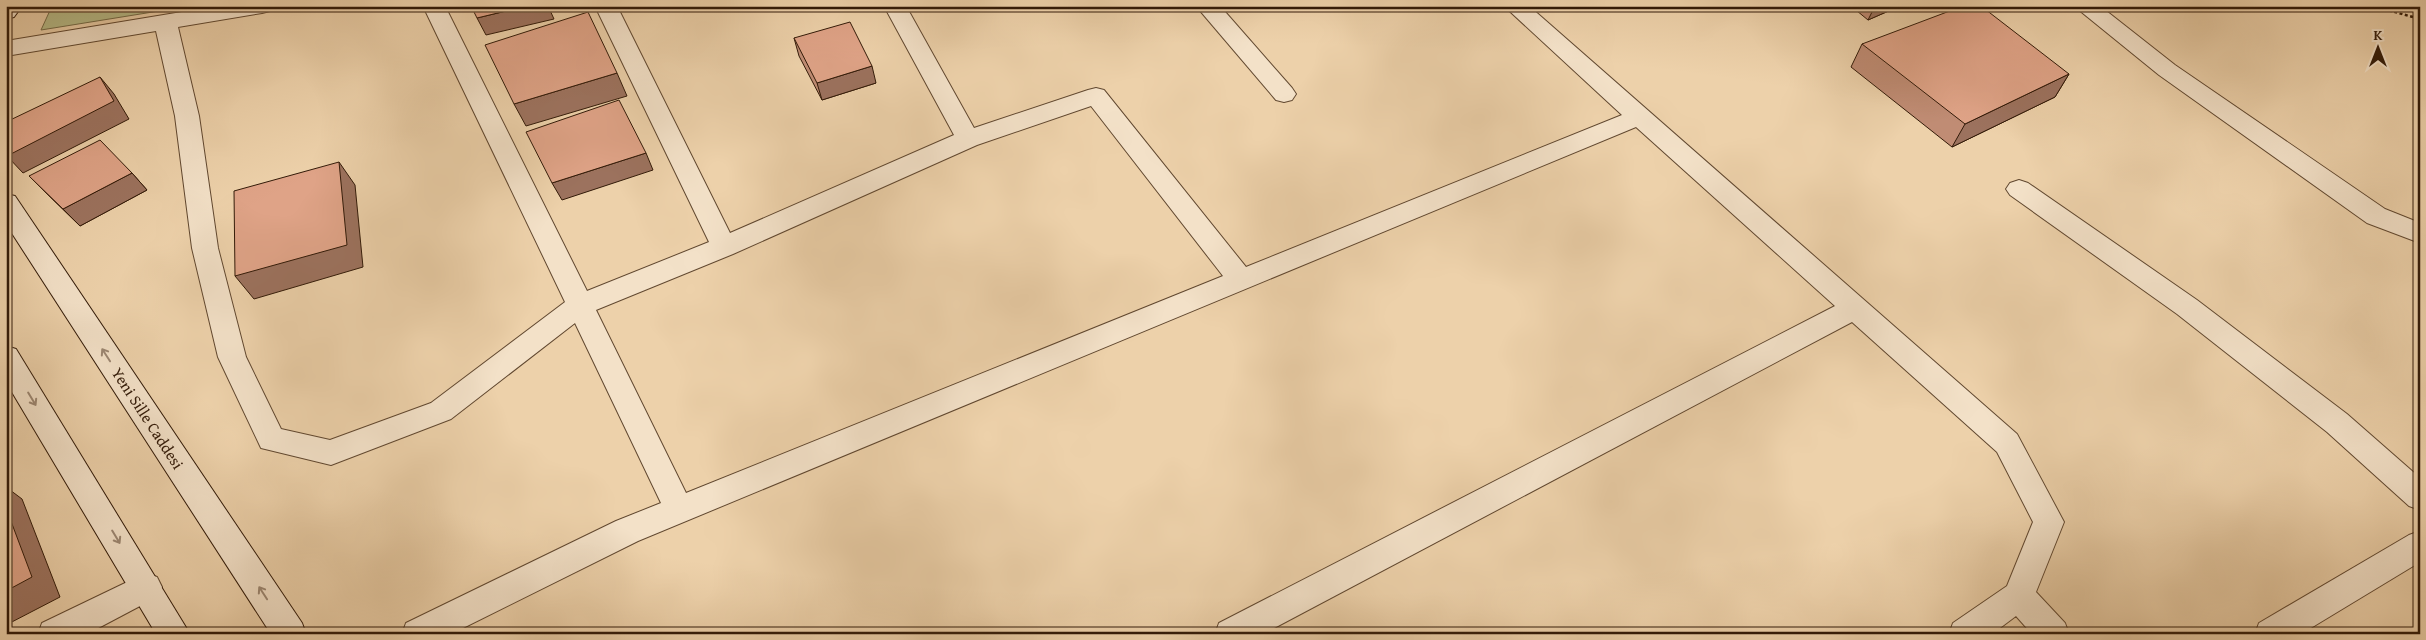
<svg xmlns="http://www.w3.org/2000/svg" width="2426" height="640" font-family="'Gentium Book Plus',serif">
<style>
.green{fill:#b7bc89;stroke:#746b48}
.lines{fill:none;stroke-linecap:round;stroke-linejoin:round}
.minor-casing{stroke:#614830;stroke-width:2}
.secondary-casing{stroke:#321a08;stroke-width:2}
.path{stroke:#321a08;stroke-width:2.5;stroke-dasharray:3 2.5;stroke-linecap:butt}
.minor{fill:#f3e1c8;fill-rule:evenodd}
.secondary{fill:#f3e1c8;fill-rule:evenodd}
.wall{fill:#c08c74;stroke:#321a08}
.shaded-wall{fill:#9c725e;stroke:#321a08}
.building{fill:#dfa387;stroke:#321a08}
.oneway{stroke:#9c8772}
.labels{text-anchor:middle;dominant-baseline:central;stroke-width:5;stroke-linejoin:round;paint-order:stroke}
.street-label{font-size:16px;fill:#321a08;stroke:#f3e1c8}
</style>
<rect width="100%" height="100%" fill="#edd1aa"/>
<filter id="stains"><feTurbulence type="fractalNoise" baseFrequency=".004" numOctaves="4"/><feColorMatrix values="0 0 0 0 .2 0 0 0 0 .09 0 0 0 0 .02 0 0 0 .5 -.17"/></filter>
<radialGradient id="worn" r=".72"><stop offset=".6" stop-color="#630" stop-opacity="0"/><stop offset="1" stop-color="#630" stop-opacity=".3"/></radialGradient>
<path class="green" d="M52,6h138l-149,24z"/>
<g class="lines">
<defs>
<g id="minor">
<path d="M218,6h55l-3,5 -8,2 -84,14 21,89 19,132 28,109 35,72 49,11 101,-37 134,-101 -142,-296h22l142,285 122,-49 -114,-236h22l113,227 224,-98 -70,-129h22l68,122 114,-38 8,-2 8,2 142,177 376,-152 -118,-109h25l488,428 47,88 -28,70 29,31 4,11h-37l-16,-18 -24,18h-43l4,-11 54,-37 26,-64 -36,-70 -145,-130 -589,312h-48l4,-11 616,-317 -199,-179 -998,414 -187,93h-49l4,-11 210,-102 45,-18 -86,-180 -124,96 -120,46 -70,-17 -43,-91 -26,-109 -17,-132 -19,-85 -150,25v-15zM1091,106l132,170 -537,217 -90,-183 137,-56 244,-109z"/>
<path d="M1196,6h24l72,82 4,6 -4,6 -8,2 -8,-2z"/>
<path d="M2074,6h26l75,59 210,144 35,14v20l-53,-20 -208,-148z"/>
<path d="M2019,180l9,3 169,117 150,114 73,64v32l-11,-4 -82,-74 -150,-118 -167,-119 -4,-6 4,-6z"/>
<path d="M2420,531v31l-119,72h-46l4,-11 150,-88z"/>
<path d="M146,573l11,4 5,10 -5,10 -70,37h-49l4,-11z"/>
</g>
<g id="secondary">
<path d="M6,6h16l-8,11 -8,2z"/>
<path d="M6,194l9,2 287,427 4,11h-35l-265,-410z"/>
<path d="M6,346l10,3 174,285h-34l-150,-252z"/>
</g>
</defs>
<use href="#minor" class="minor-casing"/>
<use href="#secondary" class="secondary-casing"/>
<path class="path" d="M2373,6l47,13"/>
<use href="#minor" class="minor"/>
<use href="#secondary" class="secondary"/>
</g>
<g class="wall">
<path d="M1851,6h49l-32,14z"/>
<path d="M794,38l82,45 -54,17 -23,-44z"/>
<path d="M1862,44l207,30 -14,23 -103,50 -101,-80z"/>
<path d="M132,173l15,17 -67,36 -34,-33 -17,-17z"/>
</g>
<g class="shaded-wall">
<path d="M527,6h21l6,13 -68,16 -9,-17z"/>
<path d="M1875,6h25l-32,14z"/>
<path d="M872,66l4,17 -54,17 -5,-17z"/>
<path d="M617,73l10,23 -101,30 -12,-22z"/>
<path d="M2069,74l-14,23 -103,50 13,-23z"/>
<path d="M100,77l14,17 15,25 -106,54 -16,-17z"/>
<path d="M646,153l7,17 -91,30 -10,-17z"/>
<path d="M339,162l16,23 8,82 -109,32 -19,-23z"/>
<path d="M132,173l15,17 -67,36 -17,-17z"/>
<path d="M6,487l16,12 38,98 -54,28z"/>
</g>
<g class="building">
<path d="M471,6h56l-50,12z"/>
<path d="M1963,6h18l88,68 -104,50 -103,-80z"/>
<path d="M588,12l29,61 -103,31 -29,-59z"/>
<path d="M850,22l22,44 -55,17 -23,-45z"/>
<path d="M100,77l14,24 -107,55 -1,-34z"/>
<path d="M619,100l27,53 -94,30 -26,-51z"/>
<path d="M100,140l32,33 -69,36 -34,-33z"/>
<path d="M339,162l8,83 -112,31 -1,-85z"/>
<path d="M6,508l26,69 -26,14z"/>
</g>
<defs><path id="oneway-shaft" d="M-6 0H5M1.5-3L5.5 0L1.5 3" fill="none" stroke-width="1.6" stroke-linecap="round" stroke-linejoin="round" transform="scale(1.25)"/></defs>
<g class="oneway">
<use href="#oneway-shaft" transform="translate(106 355) rotate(-123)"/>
<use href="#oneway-shaft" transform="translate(32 399) rotate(59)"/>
<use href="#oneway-shaft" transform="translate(116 537) rotate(59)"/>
<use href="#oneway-shaft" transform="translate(263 593) rotate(-123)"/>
</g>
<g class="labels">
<g class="street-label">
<text transform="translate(148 418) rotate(57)">Yeni Sille Caddesi</text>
</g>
</g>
<rect width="2426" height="640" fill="none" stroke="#edd1aa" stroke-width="25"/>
<rect x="8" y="8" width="2411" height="625" fill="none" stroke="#321a08" stroke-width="2.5"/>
<rect x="12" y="12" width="2401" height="615" fill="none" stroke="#321a08"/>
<g transform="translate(2378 48)" stroke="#f3e1c8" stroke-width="4" paint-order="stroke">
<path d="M0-4L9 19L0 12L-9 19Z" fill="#321a08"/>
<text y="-8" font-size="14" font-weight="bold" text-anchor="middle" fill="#321a08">K</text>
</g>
<rect width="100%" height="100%" filter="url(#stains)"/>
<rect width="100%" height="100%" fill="url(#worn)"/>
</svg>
